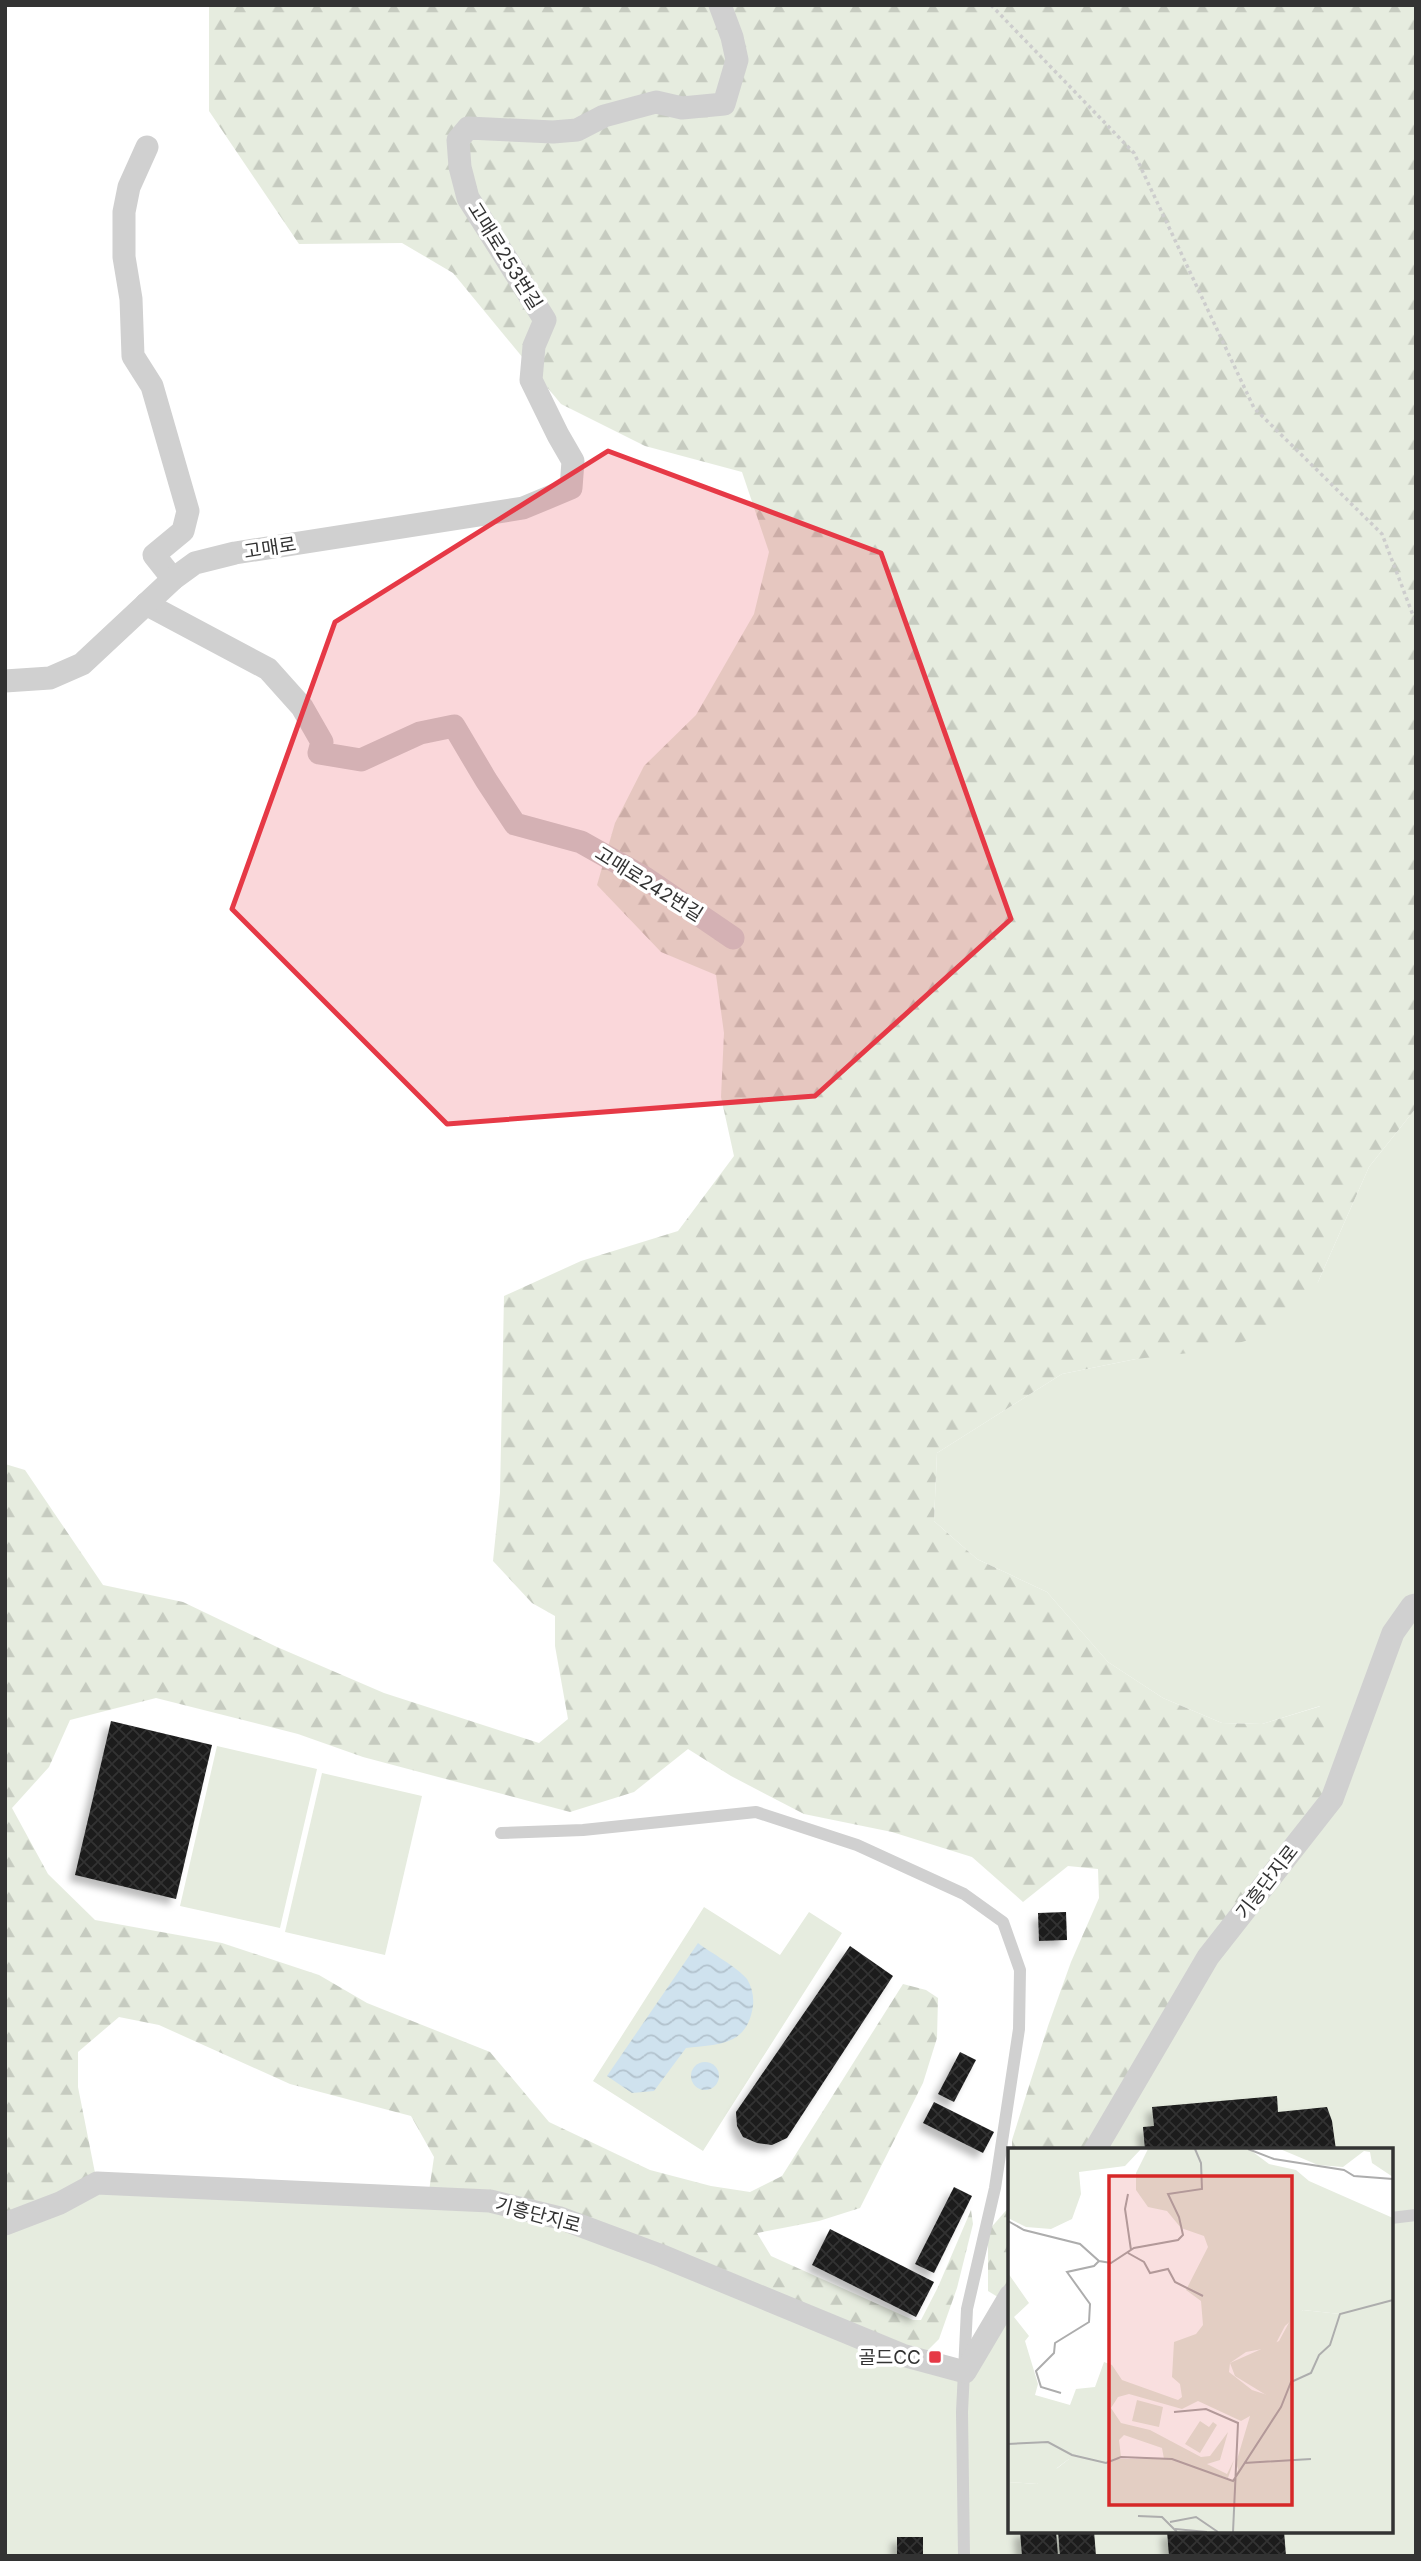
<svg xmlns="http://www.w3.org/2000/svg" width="1421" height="2561" font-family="Inter,'Noto Sans KR',sans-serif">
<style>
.green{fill:#e6ecdf}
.forest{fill:url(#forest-firs)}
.water{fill:url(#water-waves)}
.building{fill:url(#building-cross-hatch);filter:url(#shadow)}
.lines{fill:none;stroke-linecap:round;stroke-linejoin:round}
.path{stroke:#cdcdcd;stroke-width:3.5;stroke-dasharray:3.5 3.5;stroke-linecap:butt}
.service{stroke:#d0d0d0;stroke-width:12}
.minor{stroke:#d0d0d0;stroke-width:23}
.marked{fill:#e63946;fill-opacity:0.2;stroke:#e63946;stroke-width:5;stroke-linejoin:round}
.poi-dot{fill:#e63946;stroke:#fff;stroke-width:2.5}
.labels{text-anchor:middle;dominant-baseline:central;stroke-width:7;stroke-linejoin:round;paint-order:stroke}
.street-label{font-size:19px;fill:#333;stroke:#fff}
.poi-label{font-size:19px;fill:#333;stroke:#fff;text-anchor:end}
.inset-road{fill:none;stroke:#adadad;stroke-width:2}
.view{fill:#d62828;fill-opacity:0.15;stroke:#d62828;stroke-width:3.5}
.inset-edge{fill:none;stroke:#333;stroke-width:3.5}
</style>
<defs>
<pattern id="forest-firs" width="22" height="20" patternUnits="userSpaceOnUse" patternTransform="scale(1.75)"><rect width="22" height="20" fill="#e6ecdf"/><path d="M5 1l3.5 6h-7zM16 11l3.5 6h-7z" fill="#c6cbc0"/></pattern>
<pattern id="water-waves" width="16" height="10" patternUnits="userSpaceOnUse" patternTransform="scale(1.75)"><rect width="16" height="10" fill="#cfe2ee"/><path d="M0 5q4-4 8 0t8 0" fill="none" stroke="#b2c2cd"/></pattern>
<pattern id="building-cross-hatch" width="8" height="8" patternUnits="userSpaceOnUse" patternTransform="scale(1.75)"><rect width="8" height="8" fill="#1a1a1a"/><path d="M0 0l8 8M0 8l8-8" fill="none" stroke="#333"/></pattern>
<filter id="shadow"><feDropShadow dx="-6" dy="6" stdDeviation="3.5" flood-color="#0004"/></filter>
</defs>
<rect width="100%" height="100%" fill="#fff"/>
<g class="green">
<path d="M1416,1108v1448h-1411v-332l92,-41 393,18 475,171 45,-76v235h381v-381h-296l225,-444 -58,18 -40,-1 -59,-25 -55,-36 -61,-70 -70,-33 -43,-38 3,-68 125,-79 74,-15 182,-77 51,-115z"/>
<path d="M217,1746l100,23 -37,159 -100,-22z"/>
<path d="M322,1773l100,23 -37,159 -100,-23z"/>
<path d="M704,1907l76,48 29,-43 33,21 -139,218 -110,-70z"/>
</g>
<g class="forest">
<path d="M209,5h1207v1103l-47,59 -51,115 -39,49 -64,19 -79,9 -74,15 -125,79 -3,68 43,38 70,33 61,70 55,36 59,25 40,1 59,-18 7,26 4,67 -124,158 -113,193h-83v-10l36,-114 23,-64 28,-64 -1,-29 -30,-3 -45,36 -51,-45 -80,-25 -88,-18 -73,-38 -43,-27 -54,43 -64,20 -207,-55 -65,-23 -142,-36 -86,22 -21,47 -37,41 36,66 47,46 127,23 97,32 48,28 123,49 59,70 101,48 61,16 39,6 32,-16 121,-192 23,6 12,8 -1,40 -14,45 -63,125 -41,13 -62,12 14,23 142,64h8l17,-33 33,-77 2,14 -16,64 -18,51 -11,11 -26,5 -341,-137 -133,-20 6,-41 -23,-41 -121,-32 -131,-59 -40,-8 -41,35v35l19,96 -92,41v-760l20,6 78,115 80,17 94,45 107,46 155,50 29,-24 -13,-73v-30l-23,-13 -39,-42 7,-68 4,-197 77,-35 97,-30 56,-75 -13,-59 3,-64 -8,-58 -55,-23 -64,-67 18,-62 29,-57 52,-51 58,-101 15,-62 -27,-80 -97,-26 -84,-42 -108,-131 -51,-30 -103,1 -90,-133z"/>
<path d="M1010,2206v90l-4,6 -18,-11v-60z"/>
</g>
<g class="water">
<path d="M698,1943c13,10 39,24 49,36 5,8 7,18 6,27 -6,40 -34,38 -67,42l-32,43 -22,2 -25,-17z"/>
<circle cx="705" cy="2076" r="14"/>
</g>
<g class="building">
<path d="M111,1721l101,24 -36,154 -101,-24z"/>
<path d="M1066,1912l1,28 -28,1 -1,-28z"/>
<path d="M850,1946l43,30 -106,162 -15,7 -15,-2 -14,-6 -6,-11 -1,-14z"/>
<path d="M960,2052l16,8 -22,42 -16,-8z"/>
<path d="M1277,2096l1,16 49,-5 5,14 4,29h-191l-2,-23 11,-1 -2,-19z"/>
<path d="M934,2102l60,30 -11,21 -60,-30z"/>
<path d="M954,2187l18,9 -38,77 -19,-9z"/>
<path d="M830,2229l104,53 -18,35 -104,-52z"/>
<path d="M1020,2531h36l2,25h-36z"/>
<path d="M1058,2531h36l2,25h-36z"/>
<path d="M1167,2531h117l2,25h-117z"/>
<rect x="897" y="2537" width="26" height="19"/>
</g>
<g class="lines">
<path class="path" d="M991,5l143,148 120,255 128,126 34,89"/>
<g class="service">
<path d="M501,1833l82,-3 173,-18 101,33 107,49 39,28 17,48 -1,59 -24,159 -28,121 -5,103 2,144"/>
<path d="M1391,2218l25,-3"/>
</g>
<g class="minor">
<path d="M147,147l-18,40 -5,25v45l7,42 2,57 19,30 36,125 -5,20 -29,24 19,24"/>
<path d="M146,604l122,65 34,38 20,35 -3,11 42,7 59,-27 34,-7 32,54 29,44 66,18 64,36 88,60"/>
<path d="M5,681l45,-3 32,-14 91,-85 22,-16 40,-10 288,-45 48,-20 2,-27 -15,-26 -27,-55 3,-34 11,-26 -77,-122 -8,-31 -2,-27 10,-12 85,4 24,-2 27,-14 52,-14 26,6 42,-4 13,-44 -5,-23 -12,-32"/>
<path d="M1095,2150l113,-193 124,-158 61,-166 19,-27 4,-1"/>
<path d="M5,2224l55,-21 37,-20 393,18 70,17 102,38 240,99 63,17 45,-76"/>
</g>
</g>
<path class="marked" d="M608,451l273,102 130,366 -196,177 -368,28 -215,-215 103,-287z"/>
<rect class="poi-dot" x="928" y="2350" width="14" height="14" rx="3.5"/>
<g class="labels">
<g class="street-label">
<text transform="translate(505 256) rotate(58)">고매로253번길</text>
<text transform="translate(270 548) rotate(-9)">고매로</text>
<text transform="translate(649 884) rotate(32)">고매로242번길</text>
<text transform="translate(1267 1882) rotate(-52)">기흥단지로</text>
<text transform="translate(538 2215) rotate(15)">기흥단지로</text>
</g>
<g class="poi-label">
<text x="921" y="2357">골드CC</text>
</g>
</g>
<g transform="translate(1008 2148)">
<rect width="385" height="385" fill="#fff"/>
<path d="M385,152v232h-385v-50l29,2 32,-25h103l61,22 38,-83 -36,-22 -5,-13 49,-22 13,-24 11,-7 37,4zM129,252l26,7 -4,20 -27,-6zM192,273l9,6 4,-5 4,3 -17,28 -15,-9z" fill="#e6ecdf"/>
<path d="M0,1h133l-16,17 -46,6 2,22 -9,25 -21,10 -25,-2 -18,-9zM140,1h101l20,15 27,6 13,11 84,37v82l-53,14 -37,-4 -18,16 -11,21 -28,5 -16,11 -1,9 23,18 28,9 1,8 -42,65 -3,-9 14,-47 -9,5 -43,-20 -16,8 -53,-15 -11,3 -7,11 10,15 29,7 51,27 9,-1 18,-24 -8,28 -13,4 20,10 7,-14 -6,18 -64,-19 -2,-11 -38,-13 -5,5 2,17 -15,6 -37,-4 -12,9 -2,9 -18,7 -29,-2v-209l21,30 -15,14 15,19 -4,5 13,43 -3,11 35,10 6,-16 19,-2 9,-25 8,3 10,15 56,20 4,-3 -2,-13 -8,-7 2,-35 22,-8 7,-9 -2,-24 -15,-11 22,-43 -4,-11 -23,-8 -14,-17 -19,-4 -12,-17v-17zM272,1h113v28l-21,-14 -2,-11 -6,-1 -21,16 -25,-2z" fill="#e6ecdf"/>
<path class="inset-road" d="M240,1l26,10 70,11 10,6 39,3M120,46l-3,15 6,41M0,73l16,9 56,14 19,17 12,2 23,-15 44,-8 5,-5 -4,-18 -11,-23 34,-5 -1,-26 -6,-14M120,105l16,9 6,11 18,-4 7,13 28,14M53,245l-20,-6 -5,-16 18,-18 1,-10 34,-21 1,-18 -23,-32 27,-6 5,-5M166,264l32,-3 32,14 -5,109M0,296l40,-2 24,13 34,8 15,-6 51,2 61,22 48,-74 10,-25 20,-9 8,-18 11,-10 10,-31 53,-14M236,315l67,-4M130,368l24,1 15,15M162,374l26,-5 22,15M167,381l32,3"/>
<path class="view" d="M101,28h183v329h-183z"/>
<rect width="385" height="385" class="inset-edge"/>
</g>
<rect width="1421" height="2561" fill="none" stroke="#333333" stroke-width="14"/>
</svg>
